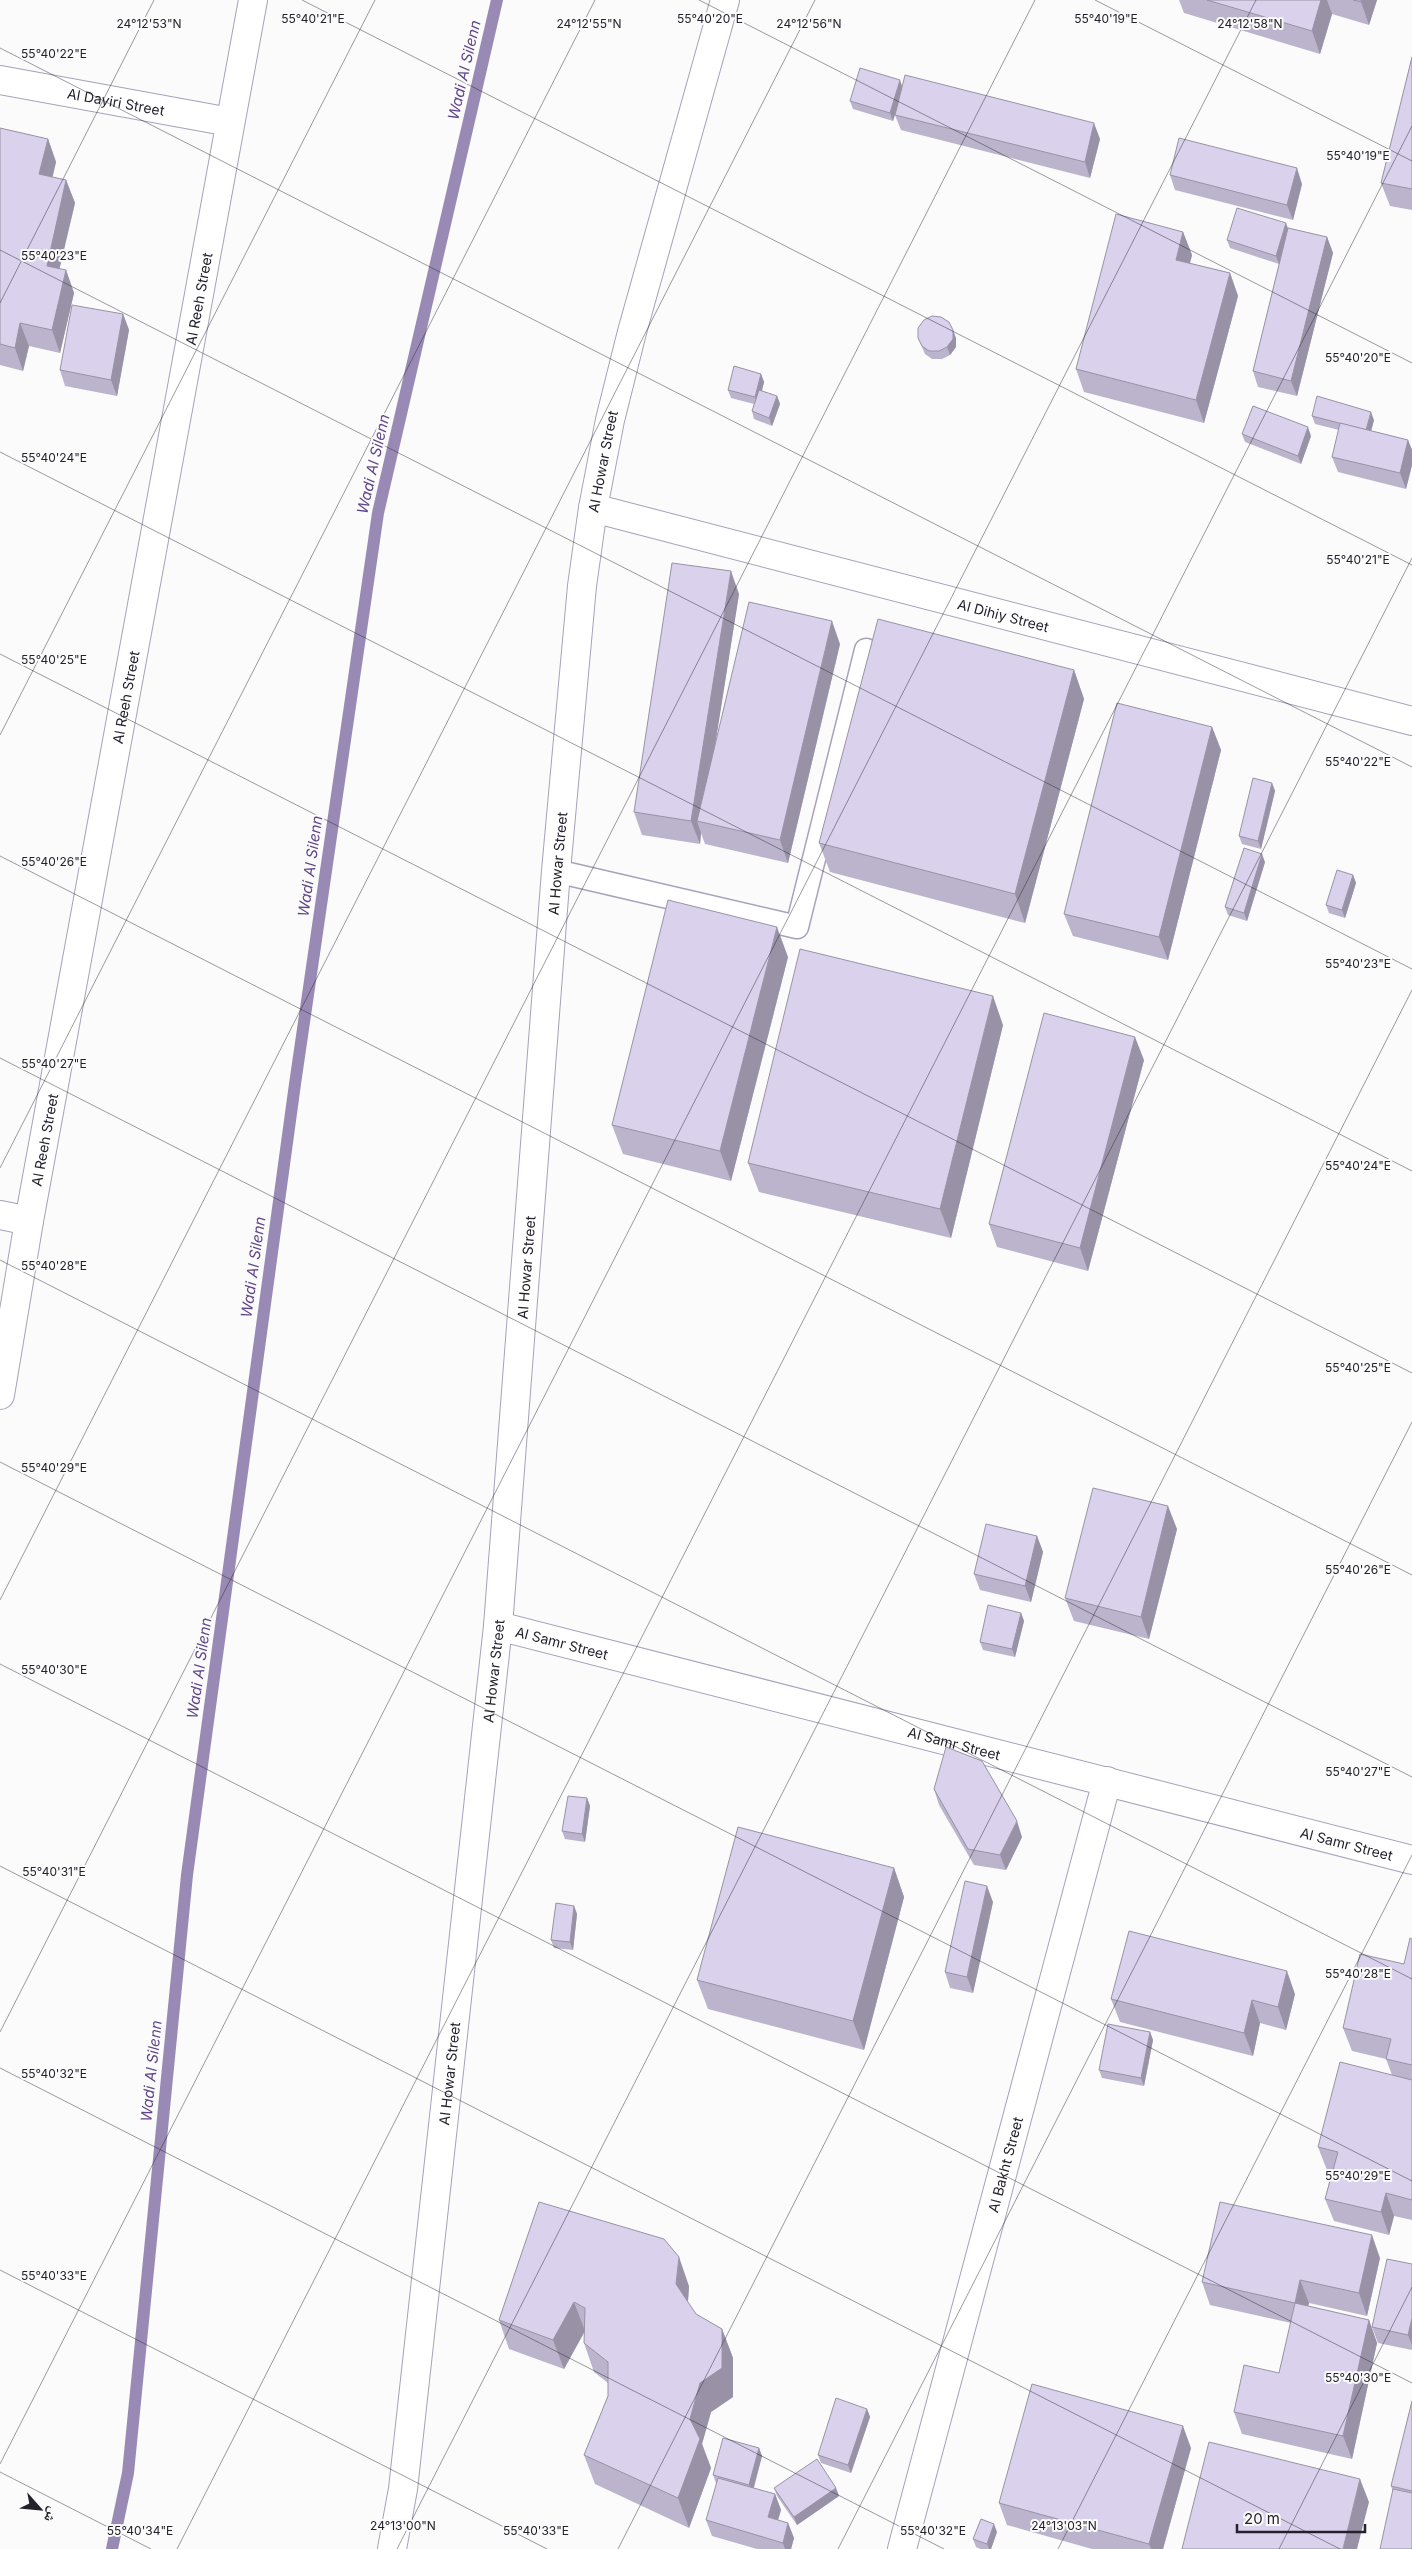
<svg xmlns="http://www.w3.org/2000/svg" width="1412" height="2549" font-family="Inter,'Noto Naskh Arabic',sans-serif">
<style>
.lines{fill:none;stroke-linecap:round;stroke-linejoin:round}
.stream{stroke:#988ab5;stroke-width:12}
.service-casing{stroke:#a9a0bb;stroke-width:25}
.minor-casing{stroke:#a9a0bb;stroke-width:30}
.service{stroke:#fff;stroke-width:22}
.minor{stroke:#fff;stroke-width:28}
.wall{fill:#bbb4cc}
.shaded-wall{fill:#9992a6}
.building{fill:#dad1ed;stroke:#9992a6}
.ticks{fill:none;stroke:#25212c;stroke-width:1;stroke-opacity:0.45}
.labels{text-anchor:middle;dominant-baseline:central;stroke-width:4;stroke-linejoin:round;paint-order:stroke}
.street-label{font-size:14px;fill:#25212c;stroke:#fafbfa}
.water-label{font-size:15px;font-style:italic;fill:#604489;stroke:#fafbfa}
.ticks-label{font-size:12px;text-anchor:middle;fill:#25212c;stroke:#fafbfa;stroke-width:4;stroke-linejoin:round;paint-order:stroke}
</style>
<rect width="100%" height="100%" fill="#fafbfa"/>
<g class="lines">
<path class="stream" d="M112,2549l16,-76 59,-598 108,-791 83,-571 119,-513"/>
<defs>
<path id="service" d="M556,871l241,56 69,-277"/>
<g id="minor">
<path id="s1" d="M0,80l230,42"/>
<path id="s2" d="M593,508l819,213"/>
<path d="M0,1215l29,6"/>
<path id="s3" d="M0,1395l29,-174 224,-1221"/>
<path id="s4" d="M498,1626l914,234"/>
<path id="s5" d="M392,2549l11,-60 95,-863 58,-755 26,-285 11,-78 17,-88 22,-88 93,-332"/>
<path id="s6" d="M902,2549l205,-768"/>
</g>
</defs>
<use href="#service" class="service-casing"/>
<use href="#minor" class="minor-casing"/>
<use href="#service" class="service"/>
<use href="#minor" class="minor"/>
</g>
<g class="wall">
<path d="M1179,0h198l-8,25 -37,-11 -12,40 -136,-41z"/>
<path d="M1412,57v153l-22,-4 -9,-23z"/>
<path d="M902,87l198,52 -10,39 -189,-48 -6,-15 1,-5 -3,11 -40,-12 -3,-8z"/>
<path d="M0,128l48,11 8,23 -4,15 14,3 9,23 -16,66 7,1 8,23 -14,60 -31,-7 -6,25 -23,-6z"/>
<path d="M1170,175l132,9 -9,36 -118,-30z"/>
<path d="M1288,229l39,8 6,16 -36,143 -39,-9 -5,-16 26,-107 -49,-16 -3,-8z"/>
<path d="M1183,232l9,23 -2,8 40,10 8,23 -34,127 -120,-31 -8,-23z"/>
<path d="M123,314l6,16 -12,66 -52,-10 -5,-16z"/>
<path d="M918,338h38v9l-6,8 -8,4h-10l-7,-5z"/>
<path d="M761,374l3,8 -2,9 15,5 3,8 -8,22 -18,-7 -2,-8 2,-7 -23,-6 -3,-8z"/>
<path d="M1312,416l62,4 -3,11 37,9 4,10v15l-6,24 -68,-17 -6,-15 7,-27 -24,-6z"/>
<path d="M1242,434l69,2 -10,28 -56,-22z"/>
<path d="M739,594l-24,149 125,-99 -52,219 -83,-19 -4,-11 -1,11 -58,-9 -8,-23z"/>
<path d="M1074,670l10,29 -59,224 -195,-51 -11,-29z"/>
<path d="M1212,727l9,23 -53,210 -95,-24 -9,-22z"/>
<path d="M1272,783l3,8 -14,58 -19,-5 -3,-8z"/>
<path d="M1265,862l-18,59 -19,-6 -3,-8z"/>
<path d="M1353,875l3,8 -11,35 -16,-5 -3,-8z"/>
<path d="M788,957l-57,224 -108,-27 -11,-29z"/>
<path d="M1003,1025l-52,213 -192,-46 -11,-29z"/>
<path d="M1144,1060l-56,211 -91,-24 -8,-23z"/>
<path d="M1177,1529l-28,110 -75,-18 -9,-23z"/>
<path d="M1037,1536l6,16 -12,50 -51,-12 -6,-16z"/>
<path d="M1021,1613l3,8 -9,36 -32,-7 -3,-8z"/>
<path d="M934,1789l88,48 -16,33 -32,-5 -35,-60z"/>
<path d="M587,1798l3,8 -5,36 -20,-3 -3,-8z"/>
<path d="M894,1868l10,29 -40,153 -156,-41 -11,-29z"/>
<path d="M993,1902l-20,91 -23,-5 -5,-16z"/>
<path d="M574,1906l3,8 -4,36 -19,-2 -3,-8z"/>
<path d="M1412,1939v281l-18,-4 -5,19 -55,-14 -9,-22 7,-28 -5,-1 -9,-23 74,-72 -6,-16 -34,-8 -9,-23 61,-64z"/>
<path d="M1295,1994l-9,36 -26,-7 -7,33 -133,-34 -9,-23z"/>
<path d="M1150,2032l3,8 -9,46 -42,-8 -3,-8z"/>
<path d="M539,2202l150,84 -1,16 8,12 26,15 11,29v39l-22,15 -9,32 9,24 -22,60 -94,-44 -11,-29 24,-59v-13l-14,-11 -10,-29v-11l-20,37 -55,-20 -10,-29z"/>
<path d="M1380,2258l-13,58 -58,-13 -1,3 61,14 8,23 -25,116 -110,-25 -8,-22 45,-39 12,-50 -81,-18 -8,-23z"/>
<path d="M1412,2264v86l-34,-7 -6,-16z"/>
<path d="M1412,2401v148l-21,-63z"/>
<path d="M867,2409l3,8 -19,56 -30,-10 -3,-8z"/>
<path d="M759,2448l3,8 -8,32 21,6 6,16 -3,10 10,3 6,15 -3,11h-34l-45,-13 -6,-16 11,-36 -1,-1 -3,-8z"/>
<path d="M1191,2448l-28,101h-71l-85,-24 -8,-22z"/>
<path d="M774,2488h62l3,8 -42,29 -20,-29z"/>
<path d="M997,2532l-6,17h-11l-4,-2 -3,-8z"/>
</g>
<g class="shaded-wall">
<path d="M1321,0h6l5,14 -12,40 -8,-23z"/>
<path d="M1361,0h16l-8,25 -8,-23z"/>
<path d="M900,80l3,9 -10,32 -3,-8z"/>
<path d="M1094,123l6,16 -10,39 -5,-16z"/>
<path d="M48,139l8,23 -8,35 -9,-23z"/>
<path d="M1297,168l5,16 -9,36 -6,-15z"/>
<path d="M66,180l9,23 -20,85 -8,-22z"/>
<path d="M1286,223l3,8 -10,33 -3,-8z"/>
<path d="M1183,232l9,23 -7,27 -9,-22z"/>
<path d="M1327,237l6,16 -36,143 -6,-15z"/>
<path d="M66,270l8,23 -14,60 -8,-23z"/>
<path d="M1230,273l8,23 -34,127 -8,-23z"/>
<path d="M123,314l6,16 -12,66 -6,-16z"/>
<path d="M20,323l9,23 -6,25 -8,-23z"/>
<path d="M953,330l3,8v9l-6,8 -3,-8z"/>
<path d="M761,374l3,8 -6,23 -3,-8z"/>
<path d="M777,396l3,8 -8,22 -3,-8z"/>
<path d="M1371,412l3,8 -5,19 -3,-8z"/>
<path d="M1308,427l3,9 -10,28 -3,-8z"/>
<path d="M1408,440l4,10v15l-6,24 -6,-16z"/>
<path d="M731,571l8,23 -36,228 -6,-1 4,12 -1,11 -9,-23z"/>
<path d="M832,621l8,23 -52,219 -8,-23z"/>
<path d="M1074,670l10,29 -59,224 -10,-29z"/>
<path d="M1212,727l9,23 -53,210 -9,-23z"/>
<path d="M1272,783l3,8 -14,58 -3,-8z"/>
<path d="M1262,854l3,8 -18,59 -3,-8z"/>
<path d="M1353,875l3,8 -11,35 -3,-8z"/>
<path d="M777,927l11,30 -57,224 -11,-30z"/>
<path d="M993,996l10,29 -52,213 -11,-29z"/>
<path d="M1135,1037l9,23 -56,211 -8,-23z"/>
<path d="M1168,1506l9,23 -28,110 -8,-22z"/>
<path d="M1037,1536l6,16 -12,50 -6,-16z"/>
<path d="M1021,1613l3,8 -9,36 -3,-8z"/>
<path d="M587,1798l3,8 -5,36 -3,-8z"/>
<path d="M1017,1821l5,16 -16,33 -6,-15z"/>
<path d="M894,1868l10,29 -40,153 -11,-29z"/>
<path d="M987,1886l6,16 -20,91 -6,-16z"/>
<path d="M574,1906l3,8 -4,36 -3,-8z"/>
<path d="M1287,1971l8,23 -9,36 -8,-23z"/>
<path d="M1252,2000l8,23 -7,33 -9,-23z"/>
<path d="M1150,2032l3,8 -9,46 -3,-8z"/>
<path d="M1386,2193l8,23 -5,19 -8,-23z"/>
<path d="M1372,2235l8,23 -13,58 -8,-23z"/>
<path d="M679,2257l10,29 -2,28 -11,-30z"/>
<path d="M1300,2280l9,23 -6,23 -8,-23z"/>
<path d="M574,2302l11,29 -21,38 -11,-29z"/>
<path d="M1412,2318v27l-4,-10z"/>
<path d="M1369,2320l8,23 -25,116 -9,-23z"/>
<path d="M722,2329l11,29v39l-22,15 -9,32 9,24 -22,60 -11,-30 12,-79 10,-36z"/>
<path d="M867,2409l3,8 -19,56 -3,-8z"/>
<path d="M1183,2426l8,22 -28,101h-12l-2,-5z"/>
<path d="M759,2448l3,8 -10,37 -3,-8z"/>
<path d="M1360,2479l9,23 -12,47h-14z"/>
<path d="M836,2488l3,8 -42,29 -3,-8z"/>
<path d="M775,2494l6,16 -7,23 -6,-16z"/>
<path d="M788,2523l6,15 -3,11h-6l-2,-6z"/>
<path d="M994,2524l3,8 -6,17h-2l-2,-5z"/>
</g>
<g class="building">
<path d="M1207,0h114l-9,31z"/>
<path d="M1353,0h8v2z"/>
<path d="M1412,57v132l-31,-6z"/>
<path d="M860,68l40,12 -10,33 -40,-12z"/>
<path d="M905,75l189,48 -9,39 -190,-47z"/>
<path d="M0,128l48,11 -9,35 27,6 -19,86 19,4 -14,60 -32,-7 -5,25 -15,-4z"/>
<path d="M1179,138l118,30 -10,37 -117,-30z"/>
<path d="M1237,208l49,15 -10,33 -49,-16z"/>
<path d="M1116,214l67,18 -7,28 54,13 -34,127 -120,-31z"/>
<path d="M1288,228l39,9 -36,144 -38,-10z"/>
<path d="M72,305l51,9 -12,66 -51,-10z"/>
<path d="M932,316l9,1 8,5 4,8v9l-6,8 -8,4h-10l-7,-5 -4,-8v-10l6,-8z"/>
<path d="M734,366l27,8 -6,23 -27,-7z"/>
<path d="M759,390l18,6 -8,22 -17,-7z"/>
<path d="M1317,396l54,16 -5,18 -54,-14z"/>
<path d="M1253,406l55,21 -10,29 -56,-22z"/>
<path d="M1340,423l68,17 -8,33 -68,-16z"/>
<path d="M672,563l59,8 -40,250 -57,-9z"/>
<path d="M749,602l83,19 -52,219 -83,-19z"/>
<path d="M878,619l196,51 -59,224 -196,-51z"/>
<path d="M1117,703l95,24 -53,210 -95,-23z"/>
<path d="M1253,778l19,5 -14,58 -19,-5z"/>
<path d="M1244,848l18,6 -18,59 -19,-6z"/>
<path d="M1337,870l16,5 -11,35 -16,-5z"/>
<path d="M668,900l109,27 -57,224 -108,-26z"/>
<path d="M800,949l193,47 -53,213 -192,-46z"/>
<path d="M1044,1013l91,24 -55,211 -91,-24z"/>
<path d="M1093,1488l75,18 -27,111 -76,-19z"/>
<path d="M986,1524l51,12 -12,50 -51,-12z"/>
<path d="M988,1605l33,8 -9,36 -32,-7z"/>
<path d="M946,1747l36,14 35,60 -17,34 -32,-6 -34,-60z"/>
<path d="M568,1796l19,2 -5,36 -20,-3z"/>
<path d="M738,1827l156,41 -41,153 -156,-41z"/>
<path d="M965,1881l22,5 -20,91 -22,-5z"/>
<path d="M556,1903l18,3 -4,36 -19,-2z"/>
<path d="M1129,1931l158,40 -9,36 -26,-7 -8,33 -133,-34z"/>
<path d="M1410,1938l2,1v126l-26,-6 5,-20 -48,-11 17,-74 44,10z"/>
<path d="M1108,2024l42,8 -9,46 -42,-8z"/>
<path d="M1340,2062l72,18v120l-26,-7 -5,19 -56,-13 13,-47 -20,-5z"/>
<path d="M539,2202l125,37 15,18 -3,27 20,30 26,15v39l-22,15 -10,36 10,20 -22,59 -94,-43 24,-59v-34l-24,-19 1,-35 -11,-6 -21,38 -54,-20z"/>
<path d="M1220,2202l152,33 -13,58 -59,-13 -5,23 -93,-21z"/>
<path d="M1387,2259l25,5v54l-4,17 -36,-8z"/>
<path d="M1295,2303l74,17 -26,116 -109,-24 10,-47 35,8z"/>
<path d="M1032,2384l151,42 -34,118 -150,-41z"/>
<path d="M836,2398l31,11 -19,56 -30,-10z"/>
<path d="M1412,2401v90l-21,-5z"/>
<path d="M723,2438l36,10 -10,37 -36,-10z"/>
<path d="M1209,2442l151,37 -17,70h-161z"/>
<path d="M817,2459l19,29 -42,29 -20,-29z"/>
<path d="M718,2478l57,16 -7,23 20,6 -5,20 -77,-23z"/>
<path d="M1393,2489l19,4v56h-32z"/>
<path d="M981,2519l13,5 -7,20 -14,-5z"/>
</g>
<path class="ticks" d="M302,0l1110,565M699,0l713,363M1095,0l317,161M0,48l1412,719M0,250l1412,719M0,303l154,-303M0,452l1412,719M0,654l1412,719M0,735l375,-735M0,856l1412,719M0,1058l1412,719M0,1168l595,-1168M0,1260l1412,719M0,1462l1412,719M0,1600l815,-1600M0,1664l1412,719M0,1866l1340,683M0,2032l1035,-2032M0,2068l944,481M0,2270l547,279M0,2464l1256,-2464M0,2472l151,77M177,2549l1235,-2423M397,2549l1015,-1991M618,2549l794,-1559M838,2549l574,-1127M1058,2549l354,-694M1279,2549l133,-262"/>
<g class="labels">
<g class="street-label">
<text stroke="none"><textPath href="#s1" startOffset="118">Al Dayiri Street</textPath></text>
<text stroke="none"><textPath href="#s3" startOffset="1114">Al Reeh Street</textPath></text>
<text stroke="none"><textPath href="#s5" startOffset="2099">Al Howar Street</textPath></text>
<text stroke="none"><textPath href="#s2" startOffset="424">Al Dihiy Street</textPath></text>
<text stroke="none"><textPath href="#s3" startOffset="709">Al Reeh Street</textPath></text>
<text stroke="none"><textPath href="#s5" startOffset="1694">Al Howar Street</textPath></text>
<text stroke="none"><textPath href="#s3" startOffset="259">Al Reeh Street</textPath></text>
<text stroke="none"><textPath href="#s5" startOffset="1289">Al Howar Street</textPath></text>
<text stroke="none"><textPath href="#s4" startOffset="66">Al Samr Street</textPath></text>
<text stroke="none"><textPath href="#s5" startOffset="884">Al Howar Street</textPath></text>
<text stroke="none"><textPath href="#s4" startOffset="471">Al Samr Street</textPath></text>
<text stroke="none"><textPath href="#s4" startOffset="876">Al Samr Street</textPath></text>
<text stroke="none"><textPath href="#s5" startOffset="479">Al Howar Street</textPath></text>
<text stroke="none"><textPath href="#s6" startOffset="398">Al Bakht Street</textPath></text>
</g>
<g class="water-label">
<text transform="translate(464 70) rotate(-77)">Wadi Al Silenn</text>
<text transform="translate(373 464) rotate(-77)">Wadi Al Silenn</text>
<text transform="translate(310 866) rotate(-82)">Wadi Al Silenn</text>
<text transform="translate(253 1267) rotate(-82)">Wadi Al Silenn</text>
<text transform="translate(199 1668) rotate(-82)">Wadi Al Silenn</text>
<text transform="translate(151 2071) rotate(-84)">Wadi Al Silenn</text>
</g>
</g>
<g class="ticks-label">
<text x="313" y="23">55°40'21"E</text>
<text x="710" y="23">55°40'20"E</text>
<text x="1106" y="23">55°40'19"E</text>
<text x="149" y="28">24°12'53"N</text>
<text x="589" y="28">24°12'55"N</text>
<text x="809" y="28">24°12'56"N</text>
<text x="1250" y="28">24°12'58"N</text>
<text x="54" y="58">55°40'22"E</text>
<text x="1358" y="160">55°40'19"E</text>
<text x="54" y="260">55°40'23"E</text>
<text x="1358" y="362">55°40'20"E</text>
<text x="54" y="462">55°40'24"E</text>
<text x="1358" y="564">55°40'21"E</text>
<text x="54" y="664">55°40'25"E</text>
<text x="1358" y="766">55°40'22"E</text>
<text x="54" y="866">55°40'26"E</text>
<text x="1358" y="968">55°40'23"E</text>
<text x="54" y="1068">55°40'27"E</text>
<text x="1358" y="1170">55°40'24"E</text>
<text x="54" y="1270">55°40'28"E</text>
<text x="1358" y="1372">55°40'25"E</text>
<text x="54" y="1472">55°40'29"E</text>
<text x="1358" y="1574">55°40'26"E</text>
<text x="54" y="1674">55°40'30"E</text>
<text x="1358" y="1776">55°40'27"E</text>
<text x="54" y="1876">55°40'31"E</text>
<text x="1358" y="1978">55°40'28"E</text>
<text x="54" y="2078">55°40'32"E</text>
<text x="1358" y="2180">55°40'29"E</text>
<text x="54" y="2280">55°40'33"E</text>
<text x="1358" y="2382">55°40'30"E</text>
<text x="403" y="2530">24°13'00"N</text>
<text x="1064" y="2530">24°13'03"N</text>
<text x="140" y="2535">55°40'34"E</text>
<text x="536" y="2535">55°40'33"E</text>
<text x="933" y="2535">55°40'32"E</text>
</g>
<g transform="translate(40 2509) rotate(117)" stroke="#fafbfa" stroke-width="4" paint-order="stroke">
<path d="M0-4L9 19L0 12L-9 19Z" fill="#25212c"/>
<text y="-8" font-size="14" font-weight="bold" text-anchor="middle" fill="#25212c">ش</text>
</g>
<path d="M1237 2524v8h128v-8" fill="none" stroke="#25212c" stroke-width="2.5"/>
<text x="1244" y="2524" font-size="15" fill="#25212c" stroke="#fafbfa" stroke-width="4" paint-order="stroke">20 m</text>
</svg>
